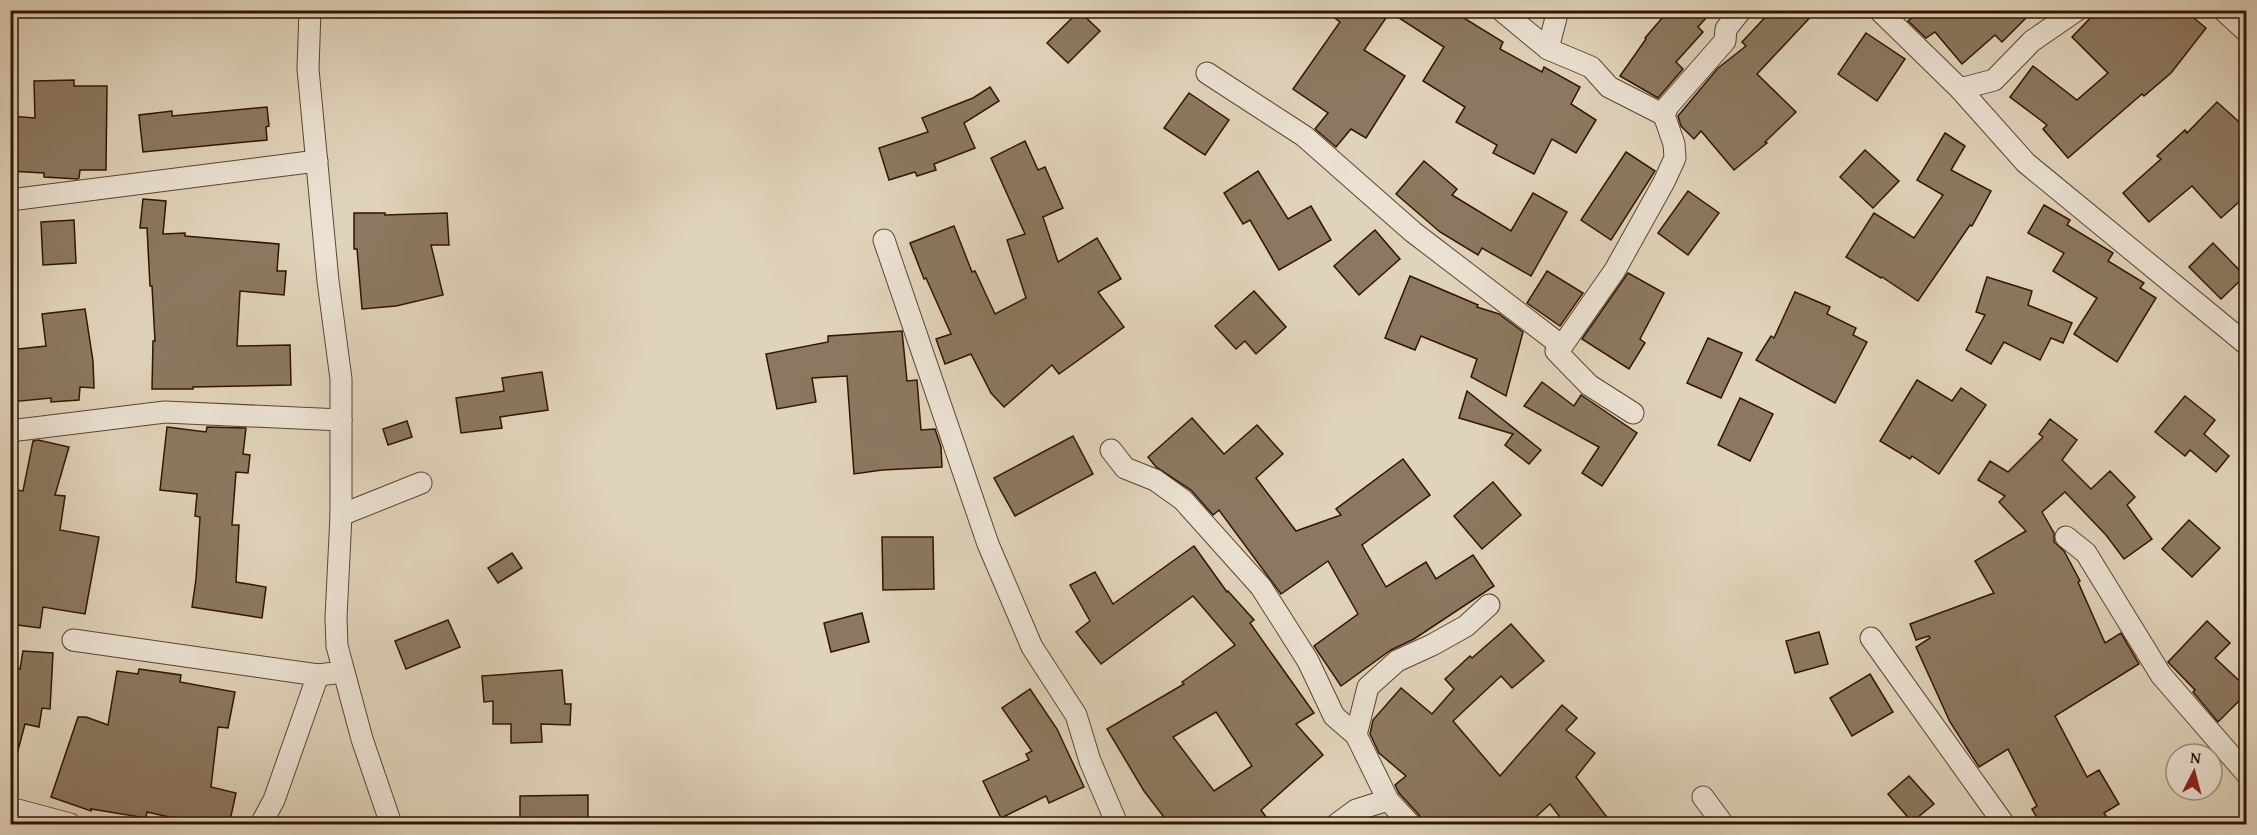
<svg xmlns="http://www.w3.org/2000/svg" width="2257" height="835" font-family="'Gentium Book Plus',serif">
<style>
.building{fill:#8c7861;stroke:#311500;stroke-width:1.5;fill-rule:evenodd}
.lines{fill:none;stroke-linecap:round;stroke-linejoin:round}
.street-casing{stroke:#5d442f;stroke-width:23}
.street{stroke:#ebe2d3;stroke-width:21}
</style>
<rect width="100%" height="100%" fill="#e0d3bb"/>
<filter id="stains"><feTurbulence type="fractalNoise" baseFrequency=".00333" numOctaves="4"/><feColorMatrix values="0 0 0 0 .2 0 0 0 0 .09 0 0 0 0 .02 0 0 0 .5 -.17"/></filter>
<radialGradient id="worn" r=".72"><stop offset=".6" stop-color="#630" stop-opacity="0"/><stop offset="1" stop-color="#630" stop-opacity=".3"/></radialGradient>
<g class="building">
<path d="M1324,10h127l52,32 -3,7 42,23 2,-5 36,20 -9,17 25,16 -20,33 -24,-14 -18,35 -41,-21 4,-8 -41,-23 9,-15 -42,-26 21,-34 -54,-35 -26,38 41,26 -39,62 -15,-9 -15,18 -21,-18 13,-16 -35,-24 47,-67z"/>
<path d="M1669,10h44l-15,17 5,5 -27,30 7,7 -25,29 -38,-22 26,-37 -1,-1z"/>
<path d="M1772,10h45l-60,64 39,38 -31,30 2,1 -33,27 -33,-39 -7,8 -13,-13 -3,-10 40,-48 28,-22 -4,-4z"/>
<path d="M1922,10h112l-32,32 -7,-7 -33,29 -27,-32 -9,6 -18,-17z"/>
<path d="M2098,10h86l22,18 -35,45 -27,23 -2,-2 -74,64 -25,-29 4,-4 -37,-28 23,-31 44,34 31,-27 -36,-36z"/>
<path d="M1079,11l21,20 -32,32 -21,-20z"/>
<path d="M1866,33l39,26 -28,42 -39,-27z"/>
<path d="M74,80v6h33l-1,84h-26l-1,8 -1,1 -34,-2v-4l-34,-2v-55l25,2 -1,-37z"/>
<path d="M990,87l9,14 -35,22 11,25 -41,16 2,6 -19,6 -2,-4 -26,8 -10,-32 49,-16 -6,-14 51,-20z"/>
<path d="M1189,93l40,27 -24,35 -41,-27z"/>
<path d="M2217,102l30,27v66l-26,23 -29,-32 -43,36 -26,-29 38,-34 -4,-3 28,-26 2,3z"/>
<path d="M267,107l2,19 -3,1 1,13 -124,12 -4,-37 33,-4v5z"/>
<path d="M1945,133l20,13 -14,24 40,21 -19,35 -2,-1 -52,76 -36,-24 -1,1 -35,-21 28,-44 40,25 29,-43 -26,-15z"/>
<path d="M1025,141l13,29 7,-3 18,41 -20,9 15,45 39,-24 24,41 -23,13 26,35 -65,47 -7,-9 -48,42 -13,-14 -20,-39 -26,10 -9,-25 15,-5 -25,-56 -2,1 -14,-36 44,-17 18,46 3,-1 20,43 31,-16 -19,-58 18,-6 -34,-76z"/>
<path d="M1865,150l34,31 -26,27 -33,-31z"/>
<path d="M1626,152l29,19 -44,69 -30,-20z"/>
<path d="M1424,161l33,28 -5,6 59,36 22,-38 34,19 -36,64 -49,-28 -4,7 -38,-23 -44,-38z"/>
<path d="M1258,171l30,48 23,-13 20,34 -52,30 -29,-50 -7,4 -19,-31z"/>
<path d="M1688,191l31,22 -31,42 -30,-22z"/>
<path d="M143,199l23,2 -3,33 22,-1v3l94,8 -2,27h9l-2,24 -44,-4 -3,55 53,-1 1,40 -98,2v2h-41l1,-48h2l-3,-55h-2l-3,-58h-7z"/>
<path d="M2044,205l26,15 -3,5 46,28 -5,8 36,22 -4,5 16,10 -39,64 -43,-28 23,-36 -44,-27 11,-18 -36,-20z"/>
<path d="M354,213h31v2l62,-2 2,32h-18l12,50 -47,11 -34,3 -5,-60h-3z"/>
<path d="M74,220l2,43 -33,2 -2,-43z"/>
<path d="M1375,230l25,29 -41,36 -25,-29z"/>
<path d="M2213,243l32,33 -24,23 -32,-32z"/>
<path d="M1547,271l36,22 -23,33 -33,-23z"/>
<path d="M1628,273l36,20 -24,46 5,4 -16,26 -47,-30z"/>
<path d="M1410,276l68,29 -1,2 22,7 24,18 -17,64 -35,-19 6,-18 -56,-23 -6,14 -30,-12z"/>
<path d="M1987,277l45,14 -4,14 44,18 -9,20 -12,-5 -11,22 -36,-18 -13,22 -25,-14 19,-35 -9,-3z"/>
<path d="M1254,291l32,36 -30,27 -11,-13 -9,8 -21,-23z"/>
<path d="M1795,292l35,15 -3,7 29,14 -3,7 14,7 -32,61 -79,-43 15,-24 3,2z"/>
<path d="M85,309l8,52 1,27 -14,-1 -1,13 -28,2v-4l-41,4v-52l36,-4 -4,-32z"/>
<path d="M902,331l5,50 10,-1 4,50 14,-1 6,18 1,20 -60,3 -28,4 -7,-98 -35,2 4,24 -39,7 -11,-55 62,-12v-6z"/>
<path d="M1708,338l34,15 -21,45 -34,-15z"/>
<path d="M542,372l6,38 -48,7 2,11 -41,5 -5,-35 48,-7 -2,-13z"/>
<path d="M1917,380l35,21 9,-13 25,17 -47,69 -27,-18 -2,3 -30,-18z"/>
<path d="M1542,382l32,24 7,-11 56,38 -35,53 -20,-13 17,-26 -75,-41z"/>
<path d="M1467,391l74,59 -12,14 -24,-19 8,-11 -54,-16z"/>
<path d="M2185,396l30,24 -11,14 25,22 -13,16 -26,-22 -5,6 -30,-24z"/>
<path d="M1740,398l33,16 -23,47 -32,-16z"/>
<path d="M1192,418l32,36 33,-29 26,29 -27,24 40,53 45,-16 -5,-6 67,-50 27,36 -68,50 24,42 40,-25 10,17 37,-24 21,31 -80,53 -23,11 -50,36 -27,-40 44,-32 -30,-53 -47,33 -62,-84 -6,5 -22,-25 -35,-23 -8,-10z"/>
<path d="M2050,419l27,21 -15,20 29,29 19,-18 25,26 -8,8 25,34 -28,20 -18,-24 -41,-43 -23,20 12,21v9l10,9 16,30 -2,1 27,61 16,-10 18,31 -84,52 32,61 12,-7 20,34 -15,9 8,12h-71l-9,-16 5,-3 -29,-57 -29,18 -29,-45 -34,-75 14,-9 -1,-2 -13,4 -6,-16 84,-31 -19,-32 51,-30 -27,-29 6,-6 -27,-16 12,-19 18,11 35,-35 -4,-3z"/>
<path d="M407,421l5,16 -24,8 -5,-16z"/>
<path d="M167,427l39,5 1,-5 39,1 -3,26 7,1 -2,18 -12,-1 -4,53h7l-3,57 30,5 -4,31 -70,-11 4,-28 4,-62 -5,-1 2,-22 -37,-4z"/>
<path d="M1073,436l20,38 -78,42 -21,-38z"/>
<path d="M38,440l31,7 -14,48 10,1 -5,34 39,7 -14,77 -42,-7 -3,21 -30,-4v-93l6,-41 7,1 10,-50z"/>
<path d="M1493,482l28,33 -39,34 -28,-33z"/>
<path d="M2189,520l31,28 -28,29 -30,-28z"/>
<path d="M882,537h51l1,52 -51,1z"/>
<path d="M1194,546l33,46 1,-1 26,29 -4,3 64,90 -18,11 27,31 -62,55 11,15h-102l-26,-34 -37,-62 77,-45 -2,-2 53,-37 -42,-49 -92,68 -25,-32 14,-11 -20,-36 25,-13 18,32zM1216,712l36,54 -38,25 -41,-54z"/>
<path d="M512,553l10,15 -24,15 -10,-15z"/>
<path d="M862,613l7,29 -38,10 -7,-29z"/>
<path d="M448,620l12,27 -54,22 -11,-28z"/>
<path d="M2207,621l23,22 -15,15 32,30v5l-29,29 -25,-30 2,-2 -27,-28z"/>
<path d="M1511,624l33,37 -32,27 -11,-12 -48,45 47,55 62,-71 15,13 -11,12 29,23 -19,24 37,48h-47l-16,-21 -23,21h-104l-4,-10 -20,-22 -4,-8 11,-9 -27,-23 -9,-19 3,-14 28,-32 31,26 22,-25 -9,-10 25,-23 2,2z"/>
<path d="M1819,632l9,32 -33,9 -9,-32z"/>
<path d="M23,651l30,2 -1,19 -2,37 -8,-1 -3,19 -14,-3 -9,34 -6,-1v-59l5,-30 5,1z"/>
<path d="M139,669l42,6 -1,7 55,10 -7,36 -10,-1 -7,60 25,6 -7,32h-25l-57,-13 -1,6 -55,-9v2l-40,-14 27,-80h8l22,8 9,-54 21,3z"/>
<path d="M562,670l3,34h6l-1,21 -29,-1 1,18 -31,1v-19h-18v-23l-9,1 -2,-26z"/>
<path d="M1870,674l23,38 -41,24 -22,-38z"/>
<path d="M1030,689l27,40 27,58 -35,16 -3,-7 -45,22 -18,-37 46,-21 -3,-6 6,-3 -30,-43z"/>
<path d="M1909,776l25,28 -22,18 -24,-28z"/>
<path d="M588,795v30h-68v-29z"/>
</g>
<g class="lines">
<defs>
<g id="street">
<path d="M310,10l-2,59 20,212 13,98v136l-5,103 1,28 25,93 29,85"/>
<path d="M1501,10l47,39"/>
<path d="M1558,10l-10,39 43,18 18,20 55,28"/>
<path d="M1879,10l81,79 34,-9 38,-39 45,-31"/>
<path d="M2223,10l23,21"/>
<path d="M1207,73l97,63 109,96 149,114"/>
<path d="M1960,89l66,74 219,180"/>
<path d="M10,200l307,-39"/>
<path d="M884,240l104,304 44,103 44,68 14,46 27,63"/>
<path d="M1633,413l-44,-28 -33,-34 6,-5 53,-76 49,-88 11,-24 -1,-14 -10,-29 4,-9 57,-65 1,-12 15,-19"/>
<path d="M10,431l155,-19 176,8"/>
<path d="M1111,450l14,18 30,12 28,20 78,87 47,74 26,55 22,19 32,65 22,24"/>
<path d="M341,515l80,-32"/>
<path d="M2066,537l20,16 75,122 85,98"/>
<path d="M1871,638l133,186"/>
<path d="M73,640l245,35 25,-3"/>
<path d="M1356,735l12,-48 29,-26 35,-16 34,-19 23,-21"/>
<path d="M1703,797l20,27"/>
<path d="M10,808l60,16"/>
<path d="M261,824l13,-24 44,-125"/>
<path d="M1337,824l19,-14 32,-10"/>
</g>
</defs>
<use href="#street" class="street-casing"/>
<use href="#street" class="street"/>
</g>
<rect width="2257" height="835" fill="none" stroke="#e0d3bb" stroke-width="36"/>
<rect x="12" y="12" width="2233" height="811" fill="none" stroke="#311500" stroke-width="3"/>
<rect x="18" y="18" width="2221" height="799" fill="none" stroke="#311500" stroke-width="1.5"/>
<g transform="translate(2194 772) rotate(6)"><circle r="28" fill="#ebe2d3" stroke="#a1907f" stroke-width="1.5"/>
<path d="M0-4.5L10 22L0 15L-10 22Z" fill="#8f2418"/>
<text y="-9" font-size="16" font-weight="bold" text-anchor="middle" fill="#311500">N</text>
</g>
<rect width="100%" height="100%" filter="url(#stains)"/>
<rect width="100%" height="100%" fill="url(#worn)"/>
</svg>
